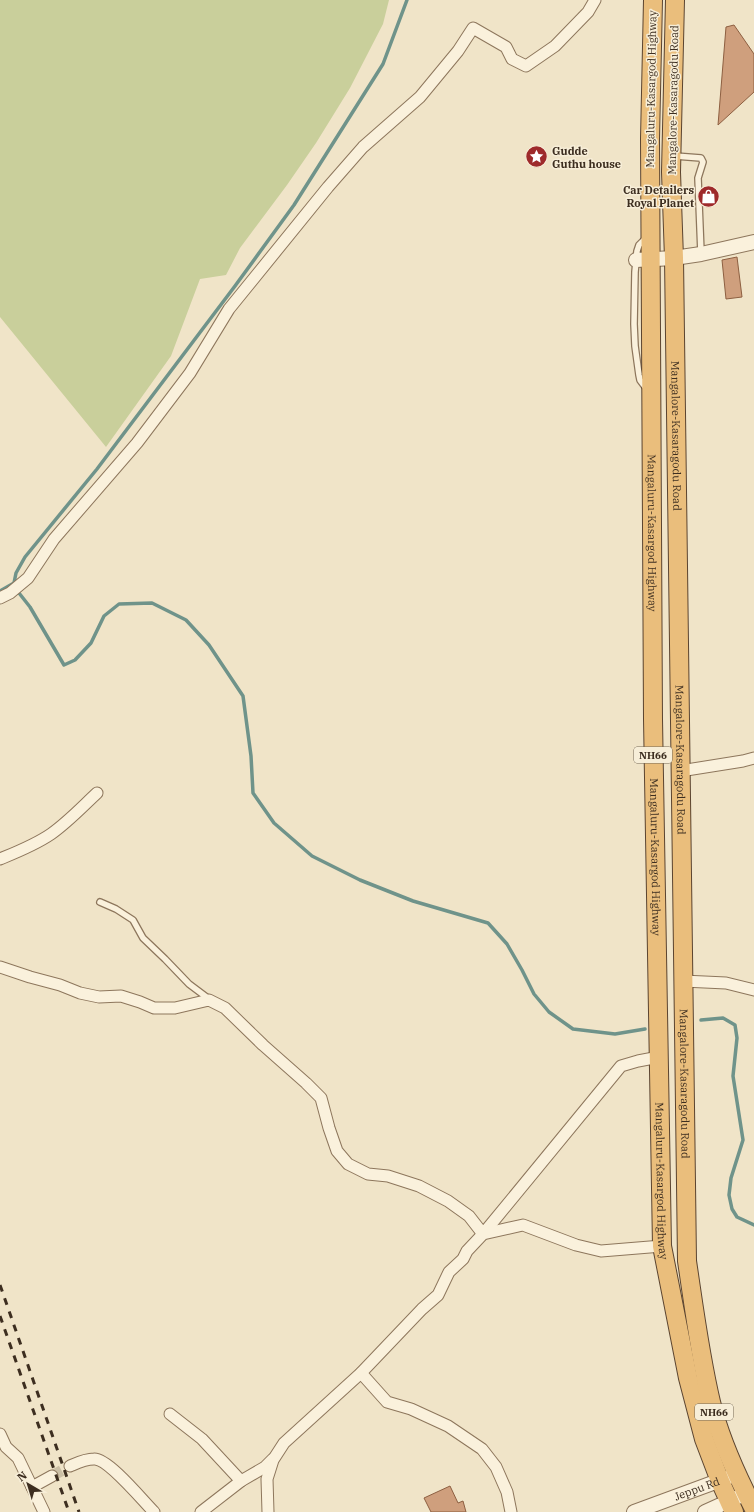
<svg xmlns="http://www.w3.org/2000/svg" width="754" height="1512" font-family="'IBM Plex Serif',serif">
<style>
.green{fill:#c9cf9b}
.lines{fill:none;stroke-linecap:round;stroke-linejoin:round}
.stream{stroke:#6f938a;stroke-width:3.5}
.building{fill:#cf9f7d;stroke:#8d5f41}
.minor-tunnel{stroke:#ccc0a6;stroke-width:11;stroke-dasharray:11 5.5;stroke-linecap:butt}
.service-casing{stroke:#8d765c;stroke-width:8}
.minor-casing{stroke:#8d765c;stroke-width:13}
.tertiary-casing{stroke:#8d765c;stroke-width:16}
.trunk-casing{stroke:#5b4430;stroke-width:20}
.service{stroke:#faf1dc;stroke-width:5.5}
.minor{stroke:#faf1dc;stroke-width:11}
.tertiary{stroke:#faf1dc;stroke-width:14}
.trunk{stroke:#eabe7c;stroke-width:18}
.rail{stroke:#3d2e20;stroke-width:3;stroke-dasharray:7 7;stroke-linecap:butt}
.labels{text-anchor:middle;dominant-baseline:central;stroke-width:3;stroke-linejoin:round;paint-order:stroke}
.shield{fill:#f7eed8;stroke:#756857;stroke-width:1}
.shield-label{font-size:10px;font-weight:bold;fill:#3d2e20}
.street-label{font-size:11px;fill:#3d2e20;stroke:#f7eed8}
.poi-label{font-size:11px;font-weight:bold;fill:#3d2e20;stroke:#f7eed8;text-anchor:start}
</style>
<rect width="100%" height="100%" fill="#f0e4c8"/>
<path class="green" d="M0,0h389l-6,24 -33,64 -34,55 -29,42 -47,63 -14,27 -26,4 -29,77 -65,91 -106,-130z"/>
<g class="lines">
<g class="stream">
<path d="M407,0l-24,64 -89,141 -59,81 -138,183 -72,88 -9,16 -2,10 5,10 11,14 34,58 11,-5 16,-17 13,-27 15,-12 33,-1 34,17 23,25 34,51 8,60 2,37 21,30 38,33 48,24 53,21 75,22 19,21 15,26 12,24 15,18 24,17 42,5 30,-5"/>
<path d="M0,591l14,-8"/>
<path d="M701,1020l22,-2 12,7 2,13 -4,38 10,64 -12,38 -2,17 3,14 5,8 17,8"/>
</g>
</g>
<g class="building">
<path d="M734,25l20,29v38l-36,33 8,-98z"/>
<path d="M737,257l5,40 -16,2 -4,-39z"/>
<path d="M450,1486l8,17 5,-2 3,11h-35l-7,-14z"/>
</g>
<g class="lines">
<path class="minor-tunnel" d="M52,1476l18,-10"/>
<defs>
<g id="service">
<path d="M675,156l26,2 2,4 -5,16 3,75"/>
<path d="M646,388l-6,-8 -1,-5 -4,-29 -1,-22 1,-52 2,-21 2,-6 8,-8"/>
<path d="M100,902l16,7 17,11 10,18 22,21 24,25 20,15"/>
</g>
<g id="minor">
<path d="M0,598l10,-5 18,-15 26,-39 83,-96 53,-70 39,-64 99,-122 35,-40 57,-50 38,-46 15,-23 33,19 6,12 14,7 29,-20 33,-34 7,-12"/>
<path d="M680,771l63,-10 11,-3"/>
<path d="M0,859c17,-7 35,-14 51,-25 17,-12 31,-27 46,-41"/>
<path d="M0,967l30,10 30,8 20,8 19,4 22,-1 19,6 14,6h21l34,-8 16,8 38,37 43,38 15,15 8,30 8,23 11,13 20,10 20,2 31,10 29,15 21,15 14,18 138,-168 17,-5 21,-4"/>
<path d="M683,981l43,2 28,7"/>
<path d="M361,1373l26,29 24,7 37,17 34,23 14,18 11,25 4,20"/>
<path d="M170,1414l32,25 39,42"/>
<path d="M0,1434l6,13 12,11 26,54"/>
<path d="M70,1466c7,-3 15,-7 24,-7 14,-1 49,42 60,53"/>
<path d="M32,1487l20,-11"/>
<path d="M201,1512l40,-31 24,-14 8,-8"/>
<path d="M268,1512l-1,-33 6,-19 11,-17 77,-70 61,-64 16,-14 11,-23 14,-13 4,-8 16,-17 40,-9 53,20 25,6 61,-5"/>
</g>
<g id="tertiary">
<path d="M636,260l38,-2 27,-4 53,-12"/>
<path id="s1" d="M634,1512l95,-35"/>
<path d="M705,1512l33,-15"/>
</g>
<g id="trunk">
<path id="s2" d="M653,0l-3,139 3,580 9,527 26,132 16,61 16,42 14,31"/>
<path id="s3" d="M675,0l-4,172 3,86 13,1003c7,47 13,95 24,141 9,37 26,74 43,107"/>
</g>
</defs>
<use href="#service" class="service-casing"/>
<use href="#minor" class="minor-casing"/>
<use href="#tertiary" class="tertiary-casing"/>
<use href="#trunk" class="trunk-casing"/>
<use href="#service" class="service"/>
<use href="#minor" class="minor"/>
<use href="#tertiary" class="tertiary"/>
<use href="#trunk" class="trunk"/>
<g class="rail">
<path d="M0,1285l79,227"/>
<path d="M0,1316l69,196"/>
</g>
</g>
<defs>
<symbol id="sight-disc" viewBox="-11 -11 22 22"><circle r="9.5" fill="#9e2a2b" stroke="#f7eed8"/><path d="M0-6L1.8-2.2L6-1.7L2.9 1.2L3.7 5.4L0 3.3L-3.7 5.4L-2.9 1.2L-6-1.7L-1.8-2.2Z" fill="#fff"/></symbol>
<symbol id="shop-disc" viewBox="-11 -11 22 22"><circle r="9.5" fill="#9e2a2b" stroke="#f7eed8"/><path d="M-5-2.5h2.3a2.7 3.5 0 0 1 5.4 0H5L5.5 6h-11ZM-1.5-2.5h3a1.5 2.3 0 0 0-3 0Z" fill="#fff"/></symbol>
</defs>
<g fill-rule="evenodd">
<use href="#sight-disc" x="524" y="144" width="25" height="25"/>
<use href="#shop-disc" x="696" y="184" width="25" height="25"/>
</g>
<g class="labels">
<g class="shield">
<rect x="634" y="747" width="38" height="16" rx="3"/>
<rect x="695" y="1404" width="38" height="16" rx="3"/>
</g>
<g class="shield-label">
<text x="653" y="755">NH66</text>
<text x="714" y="1412">NH66</text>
</g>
<g class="street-label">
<text transform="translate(651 89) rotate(-89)">Mangaluru-Kasargod Highway</text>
<text transform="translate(673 100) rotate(-89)">Mangalore-Kasaragodu Road</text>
<text stroke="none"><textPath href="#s3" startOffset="436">Mangalore-Kasaragodu Road</textPath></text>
<text stroke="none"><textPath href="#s2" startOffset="533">Mangaluru-Kasargod Highway</textPath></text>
<text stroke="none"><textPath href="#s3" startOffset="760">Mangalore-Kasaragodu Road</textPath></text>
<text stroke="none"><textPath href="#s2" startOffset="857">Mangaluru-Kasargod Highway</textPath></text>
<text stroke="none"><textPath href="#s3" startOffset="1084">Mangalore-Kasaragodu Road</textPath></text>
<text stroke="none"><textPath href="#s2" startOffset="1181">Mangaluru-Kasargod Highway</textPath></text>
<text stroke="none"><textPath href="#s1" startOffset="67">Jeppu Rd</textPath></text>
</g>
<g class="poi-label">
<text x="552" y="151">Gudde<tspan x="552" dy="13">Guthu house</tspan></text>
<text x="694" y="190" text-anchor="end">Car Detailers<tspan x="694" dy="13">Royal Planet</tspan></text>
</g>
</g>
<g transform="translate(28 1484) rotate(322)" stroke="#f7eed8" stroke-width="3" paint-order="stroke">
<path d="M0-3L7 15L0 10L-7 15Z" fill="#3d2e20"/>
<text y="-6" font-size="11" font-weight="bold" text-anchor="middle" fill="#3d2e20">N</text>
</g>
</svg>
